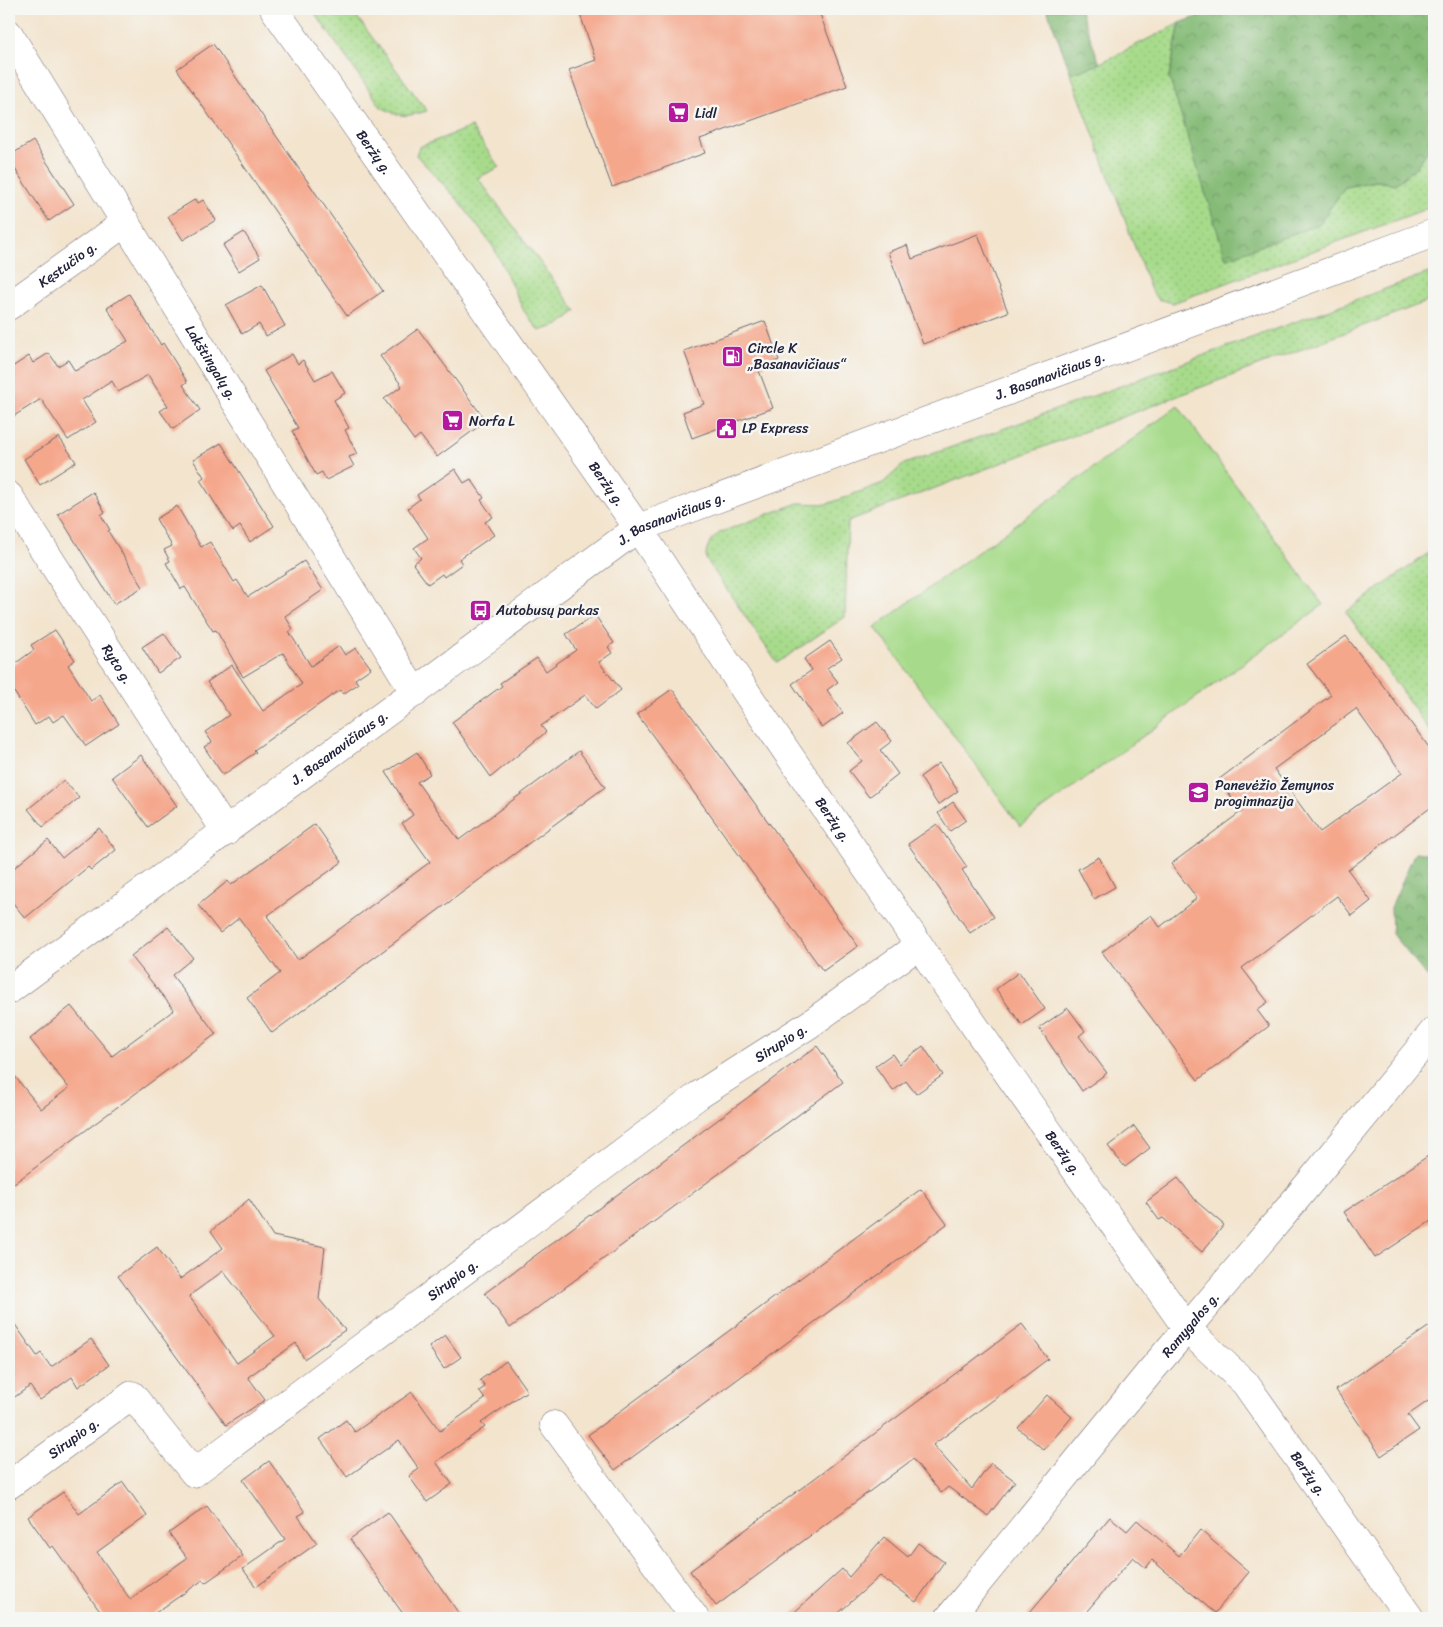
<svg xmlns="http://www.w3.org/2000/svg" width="1443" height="1627" font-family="Sriracha,sans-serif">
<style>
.grass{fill:url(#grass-dots);stroke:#647e63}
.forest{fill:url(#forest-crowns);stroke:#546e59}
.pitch{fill:#a7db8b;stroke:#647e63}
.building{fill:#f5a78c;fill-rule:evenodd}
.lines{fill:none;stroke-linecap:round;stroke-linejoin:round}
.minor-casing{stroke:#6b666e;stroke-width:29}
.major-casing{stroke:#6b666e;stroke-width:29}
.highway-casing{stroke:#6b666e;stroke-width:29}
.minor{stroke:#fff;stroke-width:28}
.major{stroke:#fff;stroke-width:28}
.highway{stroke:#fff;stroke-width:28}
.labels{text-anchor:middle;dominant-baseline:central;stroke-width:5;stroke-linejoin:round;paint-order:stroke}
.poi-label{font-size:14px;fill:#22223b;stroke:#f6f6f2;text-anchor:start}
.street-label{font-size:14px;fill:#22223b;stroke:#f6f6f2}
</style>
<defs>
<pattern id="grass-dots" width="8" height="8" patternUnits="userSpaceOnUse" patternTransform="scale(1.25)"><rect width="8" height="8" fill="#a7db8b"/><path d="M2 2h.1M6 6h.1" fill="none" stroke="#8fbc79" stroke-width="1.8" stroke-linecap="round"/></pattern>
<pattern id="forest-crowns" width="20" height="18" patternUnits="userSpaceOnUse" patternTransform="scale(1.25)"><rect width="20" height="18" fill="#85bb77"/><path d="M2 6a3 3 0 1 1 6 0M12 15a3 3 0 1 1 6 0" fill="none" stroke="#6c9863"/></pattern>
</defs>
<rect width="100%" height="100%" fill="#f6f6f2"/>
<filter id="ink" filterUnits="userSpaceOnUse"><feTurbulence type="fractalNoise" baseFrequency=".02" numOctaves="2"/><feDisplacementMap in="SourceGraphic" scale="10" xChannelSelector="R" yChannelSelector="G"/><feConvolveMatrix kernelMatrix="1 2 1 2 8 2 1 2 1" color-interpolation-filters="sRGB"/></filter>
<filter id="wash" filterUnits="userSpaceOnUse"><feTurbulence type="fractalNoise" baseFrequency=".0096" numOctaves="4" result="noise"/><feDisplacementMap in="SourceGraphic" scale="20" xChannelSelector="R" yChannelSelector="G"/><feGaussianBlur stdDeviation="1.12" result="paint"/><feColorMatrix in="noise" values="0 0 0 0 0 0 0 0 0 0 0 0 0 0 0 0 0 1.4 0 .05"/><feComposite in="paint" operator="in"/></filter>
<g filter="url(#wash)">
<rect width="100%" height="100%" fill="#f3e4ce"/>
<g class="grass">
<path d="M312,9h39l76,102c-22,6 -25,7 -46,-4z"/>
<path d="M1180,23l-11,54 150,147 26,-37 31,-6 19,3 20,-16 19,-26v64l-261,97 -16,-4 -7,-11 -79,-214 29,-11z"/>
<path d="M471,127l28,40 -21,11 98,133 -17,14 -20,6 -15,-20 -30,-63 -36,-48 -42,-45 3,-8z"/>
<path d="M1434,271v28l-586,222 -3,96 -68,46 -71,-104c0,-14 4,-19 15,-27l77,-29 29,1 56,-21 21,-19 118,-42z"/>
<path d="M1434,549v188l-88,-125z"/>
</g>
<g class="forest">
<path d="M1047,9h33l20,55 -29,10z"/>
<path d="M1218,9h216v133l-19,26 -20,16 -19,-3 -31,6 -26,37 -93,35 -57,-182 11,-54z"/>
<path d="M1415,852l16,2 3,4 -1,126 -41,-50 -1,-27z"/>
</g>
<path class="pitch" d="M1178,406l145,199 -303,221 -145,-199z"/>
<g id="blocks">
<g class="building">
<path d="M578,9h240l29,77 -147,53 5,14 -93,34 -43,-117 27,-10z"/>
<path d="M213,44l170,247 -36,25 -170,-247z"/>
<path d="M33,141l41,63 -25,17 -40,-61v-4z"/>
<path d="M196,199l2,4 5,-3 13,20 -33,20 -15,-24z"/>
<path d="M244,232l16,26 -21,13 -16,-26z"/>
<path d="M978,234l30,78 -85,32 -35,-92 19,-7 5,14z"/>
<path d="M262,285l23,41 -19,10 -7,-12 -17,10 -16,-29z"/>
<path d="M129,294l32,51 2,-2 12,19 12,20 -4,3 17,25 -27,19 -13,-18 8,-5 -20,-31 -30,17 -6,-11 -30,19 14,22 -28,18 -27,-41 -32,20v-50l20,-13 4,7 16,-10 9,13 10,-6 7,11 53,-30 -21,-33z"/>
<path d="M765,321l14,39 -21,8 15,40 -81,30 -9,-26 21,-8 -20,-53z"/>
<path d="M418,329l68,92 -49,36 -17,-22 -6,5 -30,-41 18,-13 -22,-30z"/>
<path d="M292,354l6,10 5,-4 12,20 17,-9 13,22 -11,7 15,28 -4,2 12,24 -8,3 5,9 -28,14 -4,-8 -6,3 -24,-44 6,-3 -34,-57z"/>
<path d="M59,437l17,25 -36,23 -16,-26z"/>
<path d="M221,443l53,83 -24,16 -10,-16 -7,5 -33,-51 4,-3 -11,-17z"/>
<path d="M455,469l9,14 7,-4 13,19 -3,2 12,17 -8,5 9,13 -35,24 3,5 -18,13 -2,-3 -14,10 -15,-20 8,-6 -7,-10 14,-10 -20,-30 12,-9 -3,-4z"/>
<path d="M93,492l12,20 -4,3 9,15 -2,1 35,56 -29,17 -56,-90z"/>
<path d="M177,506l24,41 9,-5 24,40 3,-2 11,17 56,-36 19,29 -38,26 8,13 -4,3 22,34 28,-20 6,9 11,-7 15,20 -16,11 3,5 -15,10 -3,-4 -9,6 -77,54 2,2 -33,23 -19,-28 8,-5 -7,-10 24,-17 -22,-33 25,-17 31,46 39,-27 -19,-31 -40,24 -27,-47 -3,1 -28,-44 -4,2 -15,-26 4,-2 -6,-11 8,-4 -16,-27z"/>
<path d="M595,615l19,28 -6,4 4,6 -13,9 22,28 -25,19 -11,-14 -44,31 5,6 -55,45 -39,-55 50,-36 -2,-3 37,-25 9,13 30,-21 -10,-16z"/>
<path d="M55,630l20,30 -7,5 23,36 9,-6 19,29 -33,22 -22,-31 -11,7 -4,-6 -14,9 -26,-41v-16l25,-18 -3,-5z"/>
<path d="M164,633l17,25 -23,15 -16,-26z"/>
<path d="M1346,636l88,118v51l-86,65 23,31 -19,15 -15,-20 -95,72 26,34 -11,8 12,16 -71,54 -96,-128 49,-37 9,12 37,-29 -26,-34 71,-53 -24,-31 113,-85 -24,-31zM1356,709l46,64 -82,59 -46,-63z"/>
<path d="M830,641l12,17 -15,10 11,14 -11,8 16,23 -21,15 -30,-44 20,-14 -8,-11z"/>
<path d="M672,689l186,257 -35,25 -186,-257z"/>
<path d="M877,722l15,19 -12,9 18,24 -29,23 -20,-26 13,-10 -14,-18z"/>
<path d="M579,751l26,36 -333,246 -25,-35 33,-25 -41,-55 -19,15 -22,-28 30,-24 3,4 84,-61 27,38 -75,54 31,44 132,-98 -28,-39 11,-8 -27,-43 31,-20 13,22 -13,8 42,58z"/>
<path d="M141,755l36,51 -29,21 -36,-50z"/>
<path d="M939,763l19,28 -20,14 -18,-28z"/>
<path d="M64,780l15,18 -36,29 -15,-18z"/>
<path d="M953,802l13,18 -16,11 -12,-18z"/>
<path d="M937,824l30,43 -5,3 32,47 -24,16 -62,-89z"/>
<path d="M99,828l17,22 -25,20 -3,-3 -63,51 -16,-20v-26l39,-32 14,18z"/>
<path d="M1099,857l16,30 -21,12 -16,-30z"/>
<path d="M168,927l25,31 -21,17 44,59 -207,153v-118l32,40 28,-21 -39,-49 41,-33 41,50 62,-46 -43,-54z"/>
<path d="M1019,972l26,37 -23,16 -26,-36z"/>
<path d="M1068,1008l17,23 -6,5 28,37 -25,18 -43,-63z"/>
<path d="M817,1046l26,36 -333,246 -25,-35z"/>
<path d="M923,1046l20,29 -27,19 -10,-13 -13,10 -18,-25 17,-12 7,10z"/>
<path d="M1134,1126l16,22 -25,19 -17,-21z"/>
<path d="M1434,1152v67l-59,39 -31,-46z"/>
<path d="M1178,1178l19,24 27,23 -22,27 -39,-34 -4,2 -13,-18z"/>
<path d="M921,1189l26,35 -332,246 -27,-35z"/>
<path d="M249,1199l24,37 52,11 -6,52 26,31 -41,29 -8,-16 -48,34 17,23 -39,25 -108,-149 39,-29 23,32 43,-31 -12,-17zM223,1271l52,65 -38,27 -48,-67z"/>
<path d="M9,1316l28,40 4,-3 10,14 40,-28 18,26 -31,22 -6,-10 -32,23 -10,-14 -21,15z"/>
<path d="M1434,1323v74l-26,18 11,15 -38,26 -45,-66z"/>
<path d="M1022,1324l26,35 -115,86 39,44 19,-26 24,18 -27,35 -40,-29 -7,6 -28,-34 -197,147 -26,-35z"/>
<path d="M445,1335l16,22 -17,12 -15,-22z"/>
<path d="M506,1361l21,30 -46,32 4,4 -49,35 16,22 -25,18 -18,-26 10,-7 -20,-29 -52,37 -27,-38 26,-19 9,12 57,-40 28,39 45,-32 -6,-8 6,-4 -5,-7z"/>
<path d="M1047,1395l25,22 -28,33 -26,-22z"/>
<path d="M269,1461l36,51 -7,4 19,27 -61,44 -13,-18 42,-30 -42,-59z"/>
<path d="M123,1482l24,34 -50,36 33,47 57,-41 -18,-25 38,-27 36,50 -38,27 -2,-3 -55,38h-46l2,-1 -51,-71 -3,2 -22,-31 35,-25 16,22z"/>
<path d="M388,1512l74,106h-56l-56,-79z"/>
<path d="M1110,1517l17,14 10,-11 42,36 21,-26 49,42 -34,41 -63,-53 -6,8 -13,-11 -52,61h-56z"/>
<path d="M884,1537l24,20 10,-14 26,19 -28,40 -36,-26 -47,42h-45l54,-49 7,8z"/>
</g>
</g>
</g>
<g filter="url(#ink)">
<use href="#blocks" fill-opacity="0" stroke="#6b666e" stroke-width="1"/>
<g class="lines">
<defs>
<g id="minor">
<path id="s1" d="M9,34l406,659"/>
<path id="s2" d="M9,306l117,-84"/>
<path id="s3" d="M9,496l217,336"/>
<path d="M554,1425l141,193"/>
<path id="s4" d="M9,1485l123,-90 62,78 505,-378 111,-71 109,-79"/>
</g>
<g id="major">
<path id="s5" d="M274,9l364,519 112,170 205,300 232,331 58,54 165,235"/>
<path id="s6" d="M949,1618l200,-245 134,-158 151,-184"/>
</g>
<g id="highway">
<path id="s7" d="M9,990l629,-462 796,-295"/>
</g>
</defs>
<use href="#minor" class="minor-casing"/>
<use href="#major" class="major-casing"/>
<use href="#highway" class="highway-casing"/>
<use href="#minor" class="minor"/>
<use href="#major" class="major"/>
<use href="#highway" class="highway"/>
</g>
</g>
<defs>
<symbol id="supermarket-square" viewBox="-11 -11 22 22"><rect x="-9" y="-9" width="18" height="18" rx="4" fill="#b5179e" stroke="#f6f6f2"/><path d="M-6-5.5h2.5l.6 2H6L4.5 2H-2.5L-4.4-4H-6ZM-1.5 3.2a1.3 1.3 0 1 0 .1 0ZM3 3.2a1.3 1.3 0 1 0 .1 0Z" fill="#fff"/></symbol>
<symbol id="fuel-square" viewBox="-11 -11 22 22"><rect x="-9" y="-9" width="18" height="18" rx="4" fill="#b5179e" stroke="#f6f6f2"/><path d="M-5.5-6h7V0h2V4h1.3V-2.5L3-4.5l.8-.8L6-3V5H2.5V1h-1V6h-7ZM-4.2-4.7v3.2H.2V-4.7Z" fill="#fff"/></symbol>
<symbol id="civic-square" viewBox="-11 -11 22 22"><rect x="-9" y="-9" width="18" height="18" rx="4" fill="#b5179e" stroke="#f6f6f2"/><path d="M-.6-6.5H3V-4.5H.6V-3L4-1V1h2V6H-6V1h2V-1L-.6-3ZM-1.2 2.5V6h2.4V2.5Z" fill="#fff"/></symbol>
<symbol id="bus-square" viewBox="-11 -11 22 22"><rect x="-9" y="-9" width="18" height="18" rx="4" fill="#b5179e" stroke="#f6f6f2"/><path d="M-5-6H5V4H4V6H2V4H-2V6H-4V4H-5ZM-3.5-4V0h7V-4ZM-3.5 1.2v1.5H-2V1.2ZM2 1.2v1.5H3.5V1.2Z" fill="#fff"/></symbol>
<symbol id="school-square" viewBox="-11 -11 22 22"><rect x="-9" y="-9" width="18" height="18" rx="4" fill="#b5179e" stroke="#f6f6f2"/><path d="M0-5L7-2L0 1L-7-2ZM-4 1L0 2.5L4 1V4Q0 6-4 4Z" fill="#fff"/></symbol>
</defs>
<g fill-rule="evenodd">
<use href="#supermarket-square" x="666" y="100" width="25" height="25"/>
<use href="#fuel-square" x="720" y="344" width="25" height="25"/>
<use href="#supermarket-square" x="440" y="408" width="25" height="25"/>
<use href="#civic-square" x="714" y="416" width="25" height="25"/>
<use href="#bus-square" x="468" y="598" width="25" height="25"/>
<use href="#school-square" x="1186" y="780" width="25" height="25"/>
</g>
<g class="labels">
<g class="poi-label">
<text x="695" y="113">Lidl</text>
<text x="748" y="348">Circle K<tspan x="748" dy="16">„Basanavičiaus“</tspan></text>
<text x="469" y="421">Norfa L</text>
<text x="742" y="428">LP Express</text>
<text x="496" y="610">Autobusų parkas</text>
<text x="1215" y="785">Panevėžio Žemynos<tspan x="1215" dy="16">progimnazija</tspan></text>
</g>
<g class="street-label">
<text stroke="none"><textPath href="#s5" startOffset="175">Beržų g.</textPath></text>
<text stroke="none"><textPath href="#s2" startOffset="72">Kęstučio g.</textPath></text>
<text stroke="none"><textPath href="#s1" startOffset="386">Lakštingalų g.</textPath></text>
<text stroke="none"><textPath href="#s7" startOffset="1220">J. Basanavičiaus g.</textPath></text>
<text stroke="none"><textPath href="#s5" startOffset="580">Beržų g.</textPath></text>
<text stroke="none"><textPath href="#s7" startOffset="815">J. Basanavičiaus g.</textPath></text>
<text stroke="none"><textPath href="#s3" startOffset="200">Ryto g.</textPath></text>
<text stroke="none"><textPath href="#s7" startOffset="410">J. Basanavičiaus g.</textPath></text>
<text stroke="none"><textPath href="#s5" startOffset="985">Beržų g.</textPath></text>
<text stroke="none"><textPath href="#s4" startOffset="980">Sirupio g.</textPath></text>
<text stroke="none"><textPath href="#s5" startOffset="1390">Beržų g.</textPath></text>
<text stroke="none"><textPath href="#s4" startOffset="575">Sirupio g.</textPath></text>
<text stroke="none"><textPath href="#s6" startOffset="380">Ramygalos g.</textPath></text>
<text stroke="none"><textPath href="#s4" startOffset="80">Sirupio g.</textPath></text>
<text stroke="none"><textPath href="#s5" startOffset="1795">Beržų g.</textPath></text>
</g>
</g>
<rect width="1443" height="1627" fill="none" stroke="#f6f6f2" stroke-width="30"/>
</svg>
